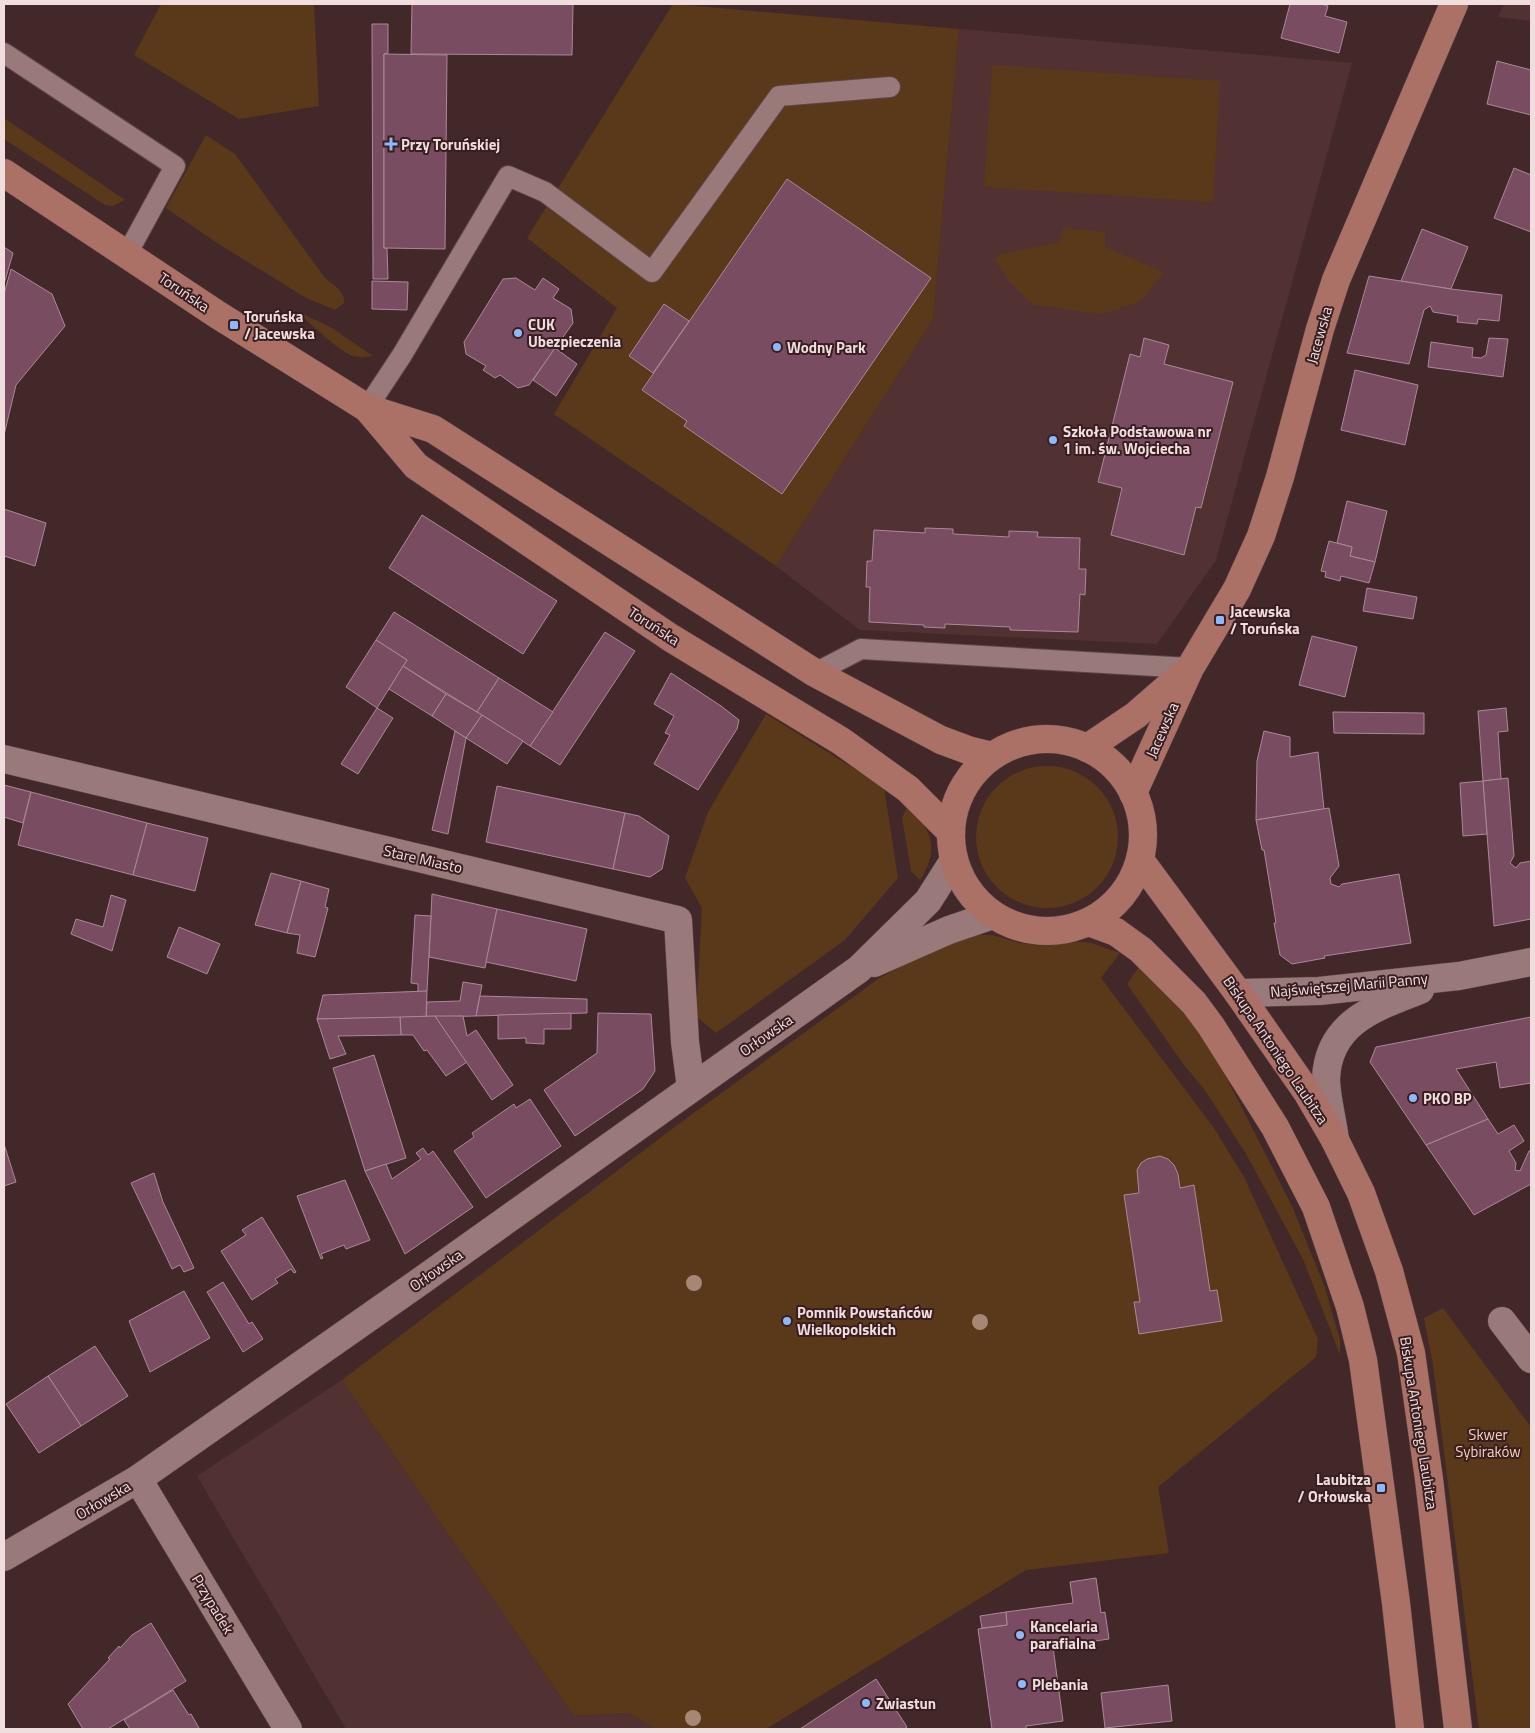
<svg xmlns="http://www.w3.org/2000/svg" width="1535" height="1733" font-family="'Titillium Web',sans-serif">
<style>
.built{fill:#523133}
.green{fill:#5a381a}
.building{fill:#7a4c61;stroke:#a88a96}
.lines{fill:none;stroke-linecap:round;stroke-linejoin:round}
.service-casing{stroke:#5c4547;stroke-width:22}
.minor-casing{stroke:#5c4547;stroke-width:29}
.tertiary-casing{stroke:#5c4547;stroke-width:29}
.secondary-casing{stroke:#5c4547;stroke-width:29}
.service{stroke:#99797a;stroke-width:20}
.minor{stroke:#99797a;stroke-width:28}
.tertiary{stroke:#99797a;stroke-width:28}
.secondary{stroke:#ab7166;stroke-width:28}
.tree{fill:#a78675}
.poi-dot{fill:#8cb9fc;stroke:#381e20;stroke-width:2}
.labels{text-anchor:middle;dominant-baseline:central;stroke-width:4;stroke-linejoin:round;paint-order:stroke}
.poi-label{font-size:15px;font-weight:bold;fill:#f0ddde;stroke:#381e20;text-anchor:start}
.street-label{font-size:15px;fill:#f0ddde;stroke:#381e20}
.park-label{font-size:15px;fill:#f8d2b3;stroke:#381e20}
</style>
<rect width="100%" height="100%" fill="#43282a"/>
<g class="built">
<path d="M1504,4h27v17l-33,-4z"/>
<path d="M959,29l393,34 -136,497 -59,84 -297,-14 -84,-64 157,-246z"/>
<path d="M342,1380l232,336 54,-3 27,16h-309l-149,-253z"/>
</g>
<g class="green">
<path d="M161,4h153l5,102 -80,13 -105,-64z"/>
<path d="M673,4l286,25 -26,291 -157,246 -222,-152 63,-106 -90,-70z"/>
<path d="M992,65l228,16 -7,121 -229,-15z"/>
<path d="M4,118l121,82 -12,6 -8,-1 -101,-66z"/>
<path d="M206,135l29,19 90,124c9,7 20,13 19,25l-9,7 -29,-12 -89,-55 -51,-35z"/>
<path d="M1063,228l42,4v15l59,25 -24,30 -39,12 -67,-9 -24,-22 -15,-23 6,-6 59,-12z"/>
<path d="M297,311l35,17 41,28c-7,1 -14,2 -20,0 -13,-4 -45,-34 -56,-45z"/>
<path d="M766,714l118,73 14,91 -53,62 -129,93 -20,-17 6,-108 -17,-30 23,-66z"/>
<circle cx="1047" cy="837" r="71"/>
<path d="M908,805c24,26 32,44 12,75l-9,-9 -9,-53z"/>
<path d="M963,935h29l28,8 26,3 22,-4h20l32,11 -19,25 113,150 30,49 74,162 -2,18 -158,130 11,66 -143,17 -260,159h-111l-27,-16 -54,3 -232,-336 338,-257 198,-144 58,-32z"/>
<path d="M1139,967l37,33 21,28 25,41 70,137 32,79 16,55v15l-37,-96 -58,-107 -41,-63 -20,-24 -57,-81z"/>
<path d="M1443,1308l88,119v302h-52l-46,-364 -9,-47z"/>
</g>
<g class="building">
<path d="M412,4h161l-1,51 -161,-1z"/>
<path d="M1290,4h31l7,2 -3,10 22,6 -8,31 -58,-15z"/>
<path d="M372,24h16v29l-4,1v194h3l1,31h-15z"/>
<path d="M384,54l63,1 -2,194 -61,-1z"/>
<path d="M1497,61l34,9v45l-44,-11z"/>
<path d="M1514,168l17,7v57l-37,-14z"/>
<path d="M787,179l144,99 -149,216 -98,-68 3,-5 -45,-31z"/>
<path d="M1422,229l46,18 -17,42 -50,-8z"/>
<path d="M4,247l9,6 -9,31z"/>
<path d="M11,269l41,25 13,32 -49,59 -12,50v-141z"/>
<path d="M1369,276l82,13 51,6 -3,26 -21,-2 -1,5 -20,-2 1,-6 -25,-4 -3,-6 -6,4 -15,54 -62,-11z"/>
<path d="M516,278l19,12 8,-12 16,11 -6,9 18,11 2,14 -44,62 -11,3 -18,-13 -5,3 -12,-8 3,-4 -20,-12 -2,-12 39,-63z"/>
<path d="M372,281l36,1 -1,28 -35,-1z"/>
<path d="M664,304l25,17 -36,52 -24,-17z"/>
<path d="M1144,338l25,7 -5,19 69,18 -32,126 -5,-1 -12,48 -73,-20 11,-47 -24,-6 32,-128 10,3z"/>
<path d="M1489,338l19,1 -5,38 -75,-10 3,-25 42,6 -1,9 9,1 5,-3z"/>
<path d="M555,348l22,16 -21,32 -23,-16z"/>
<path d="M1355,370l63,15 -13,60 -64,-15z"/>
<path d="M1347,501l40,10 -12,51 -25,-6 2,-9 -15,-4z"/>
<path d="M4,509l42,14 -11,43 -31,-10z"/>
<path d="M422,515l135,86 -34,53 -134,-86z"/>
<path d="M925,528l28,1v5l56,3v-6l29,1 -1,5 43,1 -1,31h7l-1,26 -5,-1 -2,38 -68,-2v-3l-65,-3v4l-21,-1v-2l-55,-3 1,-35h-4l1,-26h5l2,-31 51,3z"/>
<path d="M1329,541l23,6 -2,9 25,6 -6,21 -28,-7 -1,5 -15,-4 1,-5 -5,-1z"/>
<path d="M1367,588l50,9 -4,22 -50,-8z"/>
<path d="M394,612l105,66 -22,34 -74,-46 4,-6 -31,-20z"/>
<path d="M605,632l30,19 -75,114 -30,-19z"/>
<path d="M1312,636l45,11 -12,50 -46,-12z"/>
<path d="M376,640l31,20 -30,48 -31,-21z"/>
<path d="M403,666l43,28 -14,22 -43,-27z"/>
<path d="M671,673l50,33 18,14 -2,9 -39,61 -44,-26 16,-29 -5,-2 9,-17 -20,-12z"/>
<path d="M499,678l54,34 -23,34 -53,-34z"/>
<path d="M446,694l36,21 -16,23 -34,-22z"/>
<path d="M377,708l16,10 -35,56 -17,-10z"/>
<path d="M1506,708l2,23 -10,1 3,47 -18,2 -5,-70z"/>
<path d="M1333,712l91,1v21l-90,-1z"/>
<path d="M482,715l41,26 -16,23 -41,-26z"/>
<path d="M455,731l11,7 -18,96 -16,-4z"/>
<path d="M1264,731l26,6v20l28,-5 6,57 -68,11 1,-59z"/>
<path d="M1508,778l6,78 -4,7 6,5 4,-5 11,-2v58l-37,7 -11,-145z"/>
<path d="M1483,781l4,53 -24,2 -3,-53z"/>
<path d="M4,785l27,7 -8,31 -19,-6z"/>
<path d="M497,786l128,27 -12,56 -127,-27z"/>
<path d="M31,792l116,31 -14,52 -115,-30z"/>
<path d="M1329,808l10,58 -9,12 1,6 8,3 3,-3 57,-10 12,69 -87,13 1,2 -33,6 -12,-9 -6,-32h2l-12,-73h-2l-6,-30z"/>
<path d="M625,813l14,3 30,20 -7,33 -12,8 -37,-8z"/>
<path d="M147,823l61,15 -13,53 -62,-16z"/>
<path d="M271,873l30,8 -14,52 -32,-8z"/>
<path d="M301,881l28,8 -4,18 3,1 -13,49 -18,-4 3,-18 -13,-2z"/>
<path d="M432,894l65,15 -12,59 -56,-11z"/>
<path d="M111,895l15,5 -14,51 -41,-17 5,-15 27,8z"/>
<path d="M497,909l90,20 -11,52 -90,-19z"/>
<path d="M415,915l16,1 -4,75 -9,1v-8l-7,-1z"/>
<path d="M179,927l41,17 -13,30 -40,-17z"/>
<path d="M463,982l19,3 -6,31 -50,1 1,-15 33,-1z"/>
<path d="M427,991l-1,26 -109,2 6,-24z"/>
<path d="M480,996l107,3v14l-111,3z"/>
<path d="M571,1013v16h-27v15l-18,-1v-5l-28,1v-24z"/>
<path d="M598,1013l53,1 4,57 -12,18 -68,47 -31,-46 53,-37z"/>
<path d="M435,1016l32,46 -21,14 -19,-26 -3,1 -11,-16h-12l-1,-18z"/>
<path d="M435,1016h28l4,20 9,-6 37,55 -21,15z"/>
<path d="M400,1017l1,18 -63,1 8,18 -16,5 -13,-40z"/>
<path d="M1531,1017v66l-31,5 -4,-26 -40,7 32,50 -62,26 -56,-83 6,-15z"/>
<path d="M374,1055l32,103 -41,13 -32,-103z"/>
<path d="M530,1099l31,47 -75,52 -32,-47 20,-14 -2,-4 42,-29 2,4z"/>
<path d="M1488,1119l10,15 16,-9 10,16 -15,10 7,12 -1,7 5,1 9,-20 2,-1v34l-57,31 -48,-70z"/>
<path d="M4,1144l12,38 -12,4z"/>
<path d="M423,1148l5,7 5,-4 40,56 -68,47 -40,-83 21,-7 6,15 29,-20 -5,-6z"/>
<path d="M1160,1156l8,3 6,6 4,9 2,14 14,-3 16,106 7,-1 5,31 -83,13 -5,-32h6l-16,-107 15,-2 -2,-23 4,-7 6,-4z"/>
<path d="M154,1173l9,29 31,66 -10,4 -4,-7 -8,4 -41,-86z"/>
<path d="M345,1180l25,60 -24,9 -2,-4 -23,9 2,4 -2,1 -24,-63z"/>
<path d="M262,1217l34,55 -2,1 -3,-4 -16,10 3,4 -26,17 -31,-49 25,-16 -4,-5z"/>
<path d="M223,1282l26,42 3,-2 11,17 -20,13 -36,-60z"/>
<path d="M184,1291l26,47 -60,34 -21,-51z"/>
<path d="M95,1346l33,50 -47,30 -33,-50z"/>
<path d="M48,1376l33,50 -42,27 -33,-49z"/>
<path d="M1096,1578l5,35 4,-1 4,27 -56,8 10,74 -37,5v3h-34l-14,-100 29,-4 -1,-13 67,-9 -3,-21z"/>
<path d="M1006,1612l1,13 -25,3 -2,-12z"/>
<path d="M151,1623l35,58 -78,48h-25l-15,-25 42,-45 -2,-1 11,-12 1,2 12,-13z"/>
<path d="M876,1679l31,48 -3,2h-104z"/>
<path d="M1168,1685l4,36 -67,7 -4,-35z"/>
<path d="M173,1690l16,25 2,-1 8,14 -2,1h-67l-6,-9z"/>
</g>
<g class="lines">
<defs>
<g id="service">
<path d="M4,53l171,113 -48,88"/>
<path d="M367,408l35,-53 106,-179 37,16 107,80 127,-176 111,-9"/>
<path d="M815,673l46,-24 329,19"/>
</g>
<g id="minor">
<path d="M4,759l674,161 7,122 6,46"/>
<path d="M1502,1321l29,38"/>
<path d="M138,1479l150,250"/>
</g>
<g id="tertiary">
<path d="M874,963l75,-33 44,-15"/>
<path d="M1238,993l81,-2 140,-15 72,-14"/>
<path d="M1335,1140c-2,-18 -9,-44 -9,-61 2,-57 50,-72 94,-89"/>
<path d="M4,1557l134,-78 280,-196 441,-314 69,-68 26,-41"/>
</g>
<g id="secondary">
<path d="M4,173l214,142 149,93 66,21 382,244 126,67 27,10 24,6"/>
<path d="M367,408l49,58 255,172 170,103 67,48 43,43"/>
<circle cx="1047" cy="835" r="96"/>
<path d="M1087,748l49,-33 47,-41"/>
<path d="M1133,793l57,-125 47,-79 24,-53 19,-59 40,-148 16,-49 118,-276"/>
<path d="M1140,860l98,133 69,99 28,48 26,53 28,78 22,82 18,126 29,250"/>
<path d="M1089,922l27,10 25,18 53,53 17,23 64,101 41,80 34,100 13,53 33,243 14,126"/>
</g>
</defs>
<use href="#service" class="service-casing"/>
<use href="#minor" class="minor-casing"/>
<use href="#tertiary" class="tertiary-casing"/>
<use href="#secondary" class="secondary-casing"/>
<use href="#service" class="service"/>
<use href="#minor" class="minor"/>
<use href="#tertiary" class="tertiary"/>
<use href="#secondary" class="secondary"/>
</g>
<g class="tree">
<circle cx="694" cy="1283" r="8"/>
<circle cx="980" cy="1322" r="8"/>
<circle cx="693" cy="1718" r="8"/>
</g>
<g class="poi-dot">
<path d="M388.5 136.5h5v5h5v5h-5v5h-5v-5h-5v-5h5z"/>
<rect x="229" y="320" width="10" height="10" rx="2.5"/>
<circle cx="518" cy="333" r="5"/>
<circle cx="777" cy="347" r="5"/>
<circle cx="1053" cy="440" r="5"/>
<rect x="1215" y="615" width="10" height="10" rx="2.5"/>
<circle cx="1413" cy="1098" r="5"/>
<circle cx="787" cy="1321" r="5"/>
<rect x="1376" y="1483" width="10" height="10" rx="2.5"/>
<circle cx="1020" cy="1635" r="5"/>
<circle cx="1022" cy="1684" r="5"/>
<circle cx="866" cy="1703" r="5"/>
</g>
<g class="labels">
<g class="poi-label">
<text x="401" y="144">Przy Toruńskiej</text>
<text x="244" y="316">Toruńska<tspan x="244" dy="17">/ Jacewska</tspan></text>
<text x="528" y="324">CUK<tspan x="528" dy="17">Ubezpieczenia</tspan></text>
<text x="787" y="347">Wodny Park</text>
<text x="1063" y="431">Szkoła Podstawowa nr<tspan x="1063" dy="17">1 im. św. Wojciecha</tspan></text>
<text x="1230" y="611">Jacewska<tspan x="1230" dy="17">/ Toruńska</tspan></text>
<text x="1423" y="1098">PKO BP</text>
<text x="797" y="1312">Pomnik Powstańców<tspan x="797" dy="17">Wielkopolskich</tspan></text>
<text x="1371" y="1479" text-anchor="end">Laubitza<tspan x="1371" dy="17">/ Orłowska</tspan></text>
<text x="1030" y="1626">Kancelaria<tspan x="1030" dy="17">parafialna</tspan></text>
<text x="1032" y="1684">Plebania</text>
<text x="876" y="1703">Zwiastun</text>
</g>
<g class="street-label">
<text transform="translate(184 292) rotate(34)">Toruńska</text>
<text transform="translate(1319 335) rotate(-74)">Jacewska</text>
<text transform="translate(654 626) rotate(33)">Toruńska</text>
<text transform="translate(1162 730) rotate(-66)">Jacewska</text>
<text transform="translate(423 859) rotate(13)">Stare Miasto</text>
<text transform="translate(1349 985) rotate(-5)">Najświętszej Marii Panny</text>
<text transform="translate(766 1035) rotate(-35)">Orłowska</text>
<text transform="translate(1276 1050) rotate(56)">Biskupa Antoniego Laubitza</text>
<text transform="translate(436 1270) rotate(-35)">Orłowska</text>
<text transform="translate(1419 1423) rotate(81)">Biskupa Antoniego Laubitza</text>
<text transform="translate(103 1500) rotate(-31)">Orłowska</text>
<text transform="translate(213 1604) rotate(59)">Przypadek</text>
</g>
<g class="park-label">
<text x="1488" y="1434">Skwer<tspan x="1488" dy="17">Sybiraków</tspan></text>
</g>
</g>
<rect width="1535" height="1733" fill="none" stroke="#f0ddde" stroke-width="10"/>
</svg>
